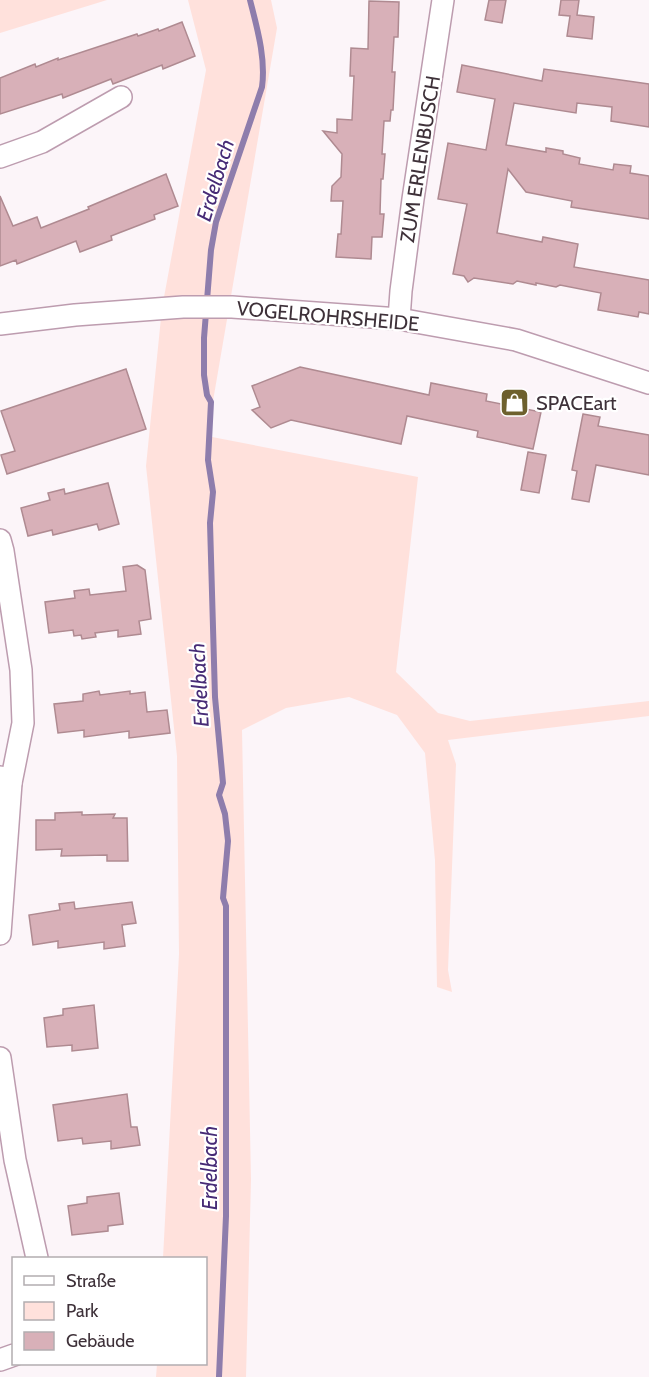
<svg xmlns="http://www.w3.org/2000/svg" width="649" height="1377" font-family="Cabin,sans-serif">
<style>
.green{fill:#ffe1dc}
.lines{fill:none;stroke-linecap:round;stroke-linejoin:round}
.stream{stroke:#8e7dac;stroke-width:6}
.building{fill:#d8b0b8;stroke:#af8a91;stroke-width:1.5}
.minor-casing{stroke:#bd9caf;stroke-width:24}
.minor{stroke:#fff;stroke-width:21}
.labels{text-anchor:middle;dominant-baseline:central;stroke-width:4.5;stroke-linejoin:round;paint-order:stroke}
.street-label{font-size:20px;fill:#3e3139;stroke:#fff}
.poi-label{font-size:20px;fill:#3e3139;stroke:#fff;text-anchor:start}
.water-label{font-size:21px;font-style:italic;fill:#472b76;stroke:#fff}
</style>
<rect width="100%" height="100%" fill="#fcf5f9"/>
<g class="green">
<path d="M0,0h107l-107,33z"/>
<path d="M188,0h83l6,28 -70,408 211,41 -22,195 42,41 32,8 179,-20v15l-201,24 8,24 -8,206 4,22 -15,-5 -2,-127 -10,-107 -28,-38 -48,-18 -63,11 -44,22 9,450 -5,197h-90l1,-13h49v-106h-43l16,-304 -2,-198 -31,-290 16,-158 44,-238z"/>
</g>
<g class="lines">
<path class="stream" d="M219,1377l7,-161v-310l-3,-8 5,-57 -3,-27 -6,-19 4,-12 -8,-86 -5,-174 3,-31 -5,-32 3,-58 -4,-7 -3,-20v-37l7,-88 5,-28 46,-135c4,-29 -5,-59 -12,-87"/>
</g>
<g class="building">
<path d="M489,0h17l-4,23 -17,-3z"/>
<path d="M561,0h18l-2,15 17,2 -2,22 -25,-3 3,-20 -11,-1z"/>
<path d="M369,1l30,1 -1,35h-4l-2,35h3l-2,38h-2l-1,11h-6l-2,33h3l-2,25h-2l-1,35h4l-2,23h-10l-1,22 -35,-2 2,-23h3l2,-33h-12l1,-15 9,-9 1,-23 -19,-23 14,2v-14l15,1 2,-44h-4l1,-28 17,1z"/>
<path d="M182,22l13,34 -32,13 -1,-4 -49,19 -2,-5 -48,19 -1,-4 -62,20v-36l35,-14 1,3 22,-9v2l79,-26 1,2 20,-7 1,2z"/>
<path d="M462,65l80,16 2,-12 105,15v43l-38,-6 1,-14 -35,-4 -1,10 -62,-10 -8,42 40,7v-4l17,3v3l17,4 -1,6 34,6 1,-6 17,2 -1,7 19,3v43l-78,-12 1,-6 -46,-9 -18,-23 -11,64 45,9 1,-5 35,7 -4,23 75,13v34l-10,-2 -1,5 -40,-7 3,-17 -41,-8 -4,2 -20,-4v2l-19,-4 -4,3 -39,-6 -6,4 -4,-6 -11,-2 14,-70 -29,-5 10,-56 38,7 9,-51 -38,-7z"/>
<path d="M166,174l12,32 -24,9 1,4 -44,17 1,4 -32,12 -4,-11 -59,23 -1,-4 -16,6v-70l13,30 24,-9 4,11 48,-19 -1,-2z"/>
<path d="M300,367l129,28 2,-12 56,11 -1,7 55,11 -8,37 -56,-12 1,-6 -71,-15 -6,28 -110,-24 -20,8 -19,-18 8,-3 -8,-21z"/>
<path d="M126,369l20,60 -139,45 -6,-19 14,-4 -14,-40z"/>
<path d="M583,414l17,3 -2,9 51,9v40l-53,-10 -7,37 -17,-3 5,-28 -5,-1z"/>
<path d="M528,452l18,3 -7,38 -18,-3z"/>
<path d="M108,483l11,41 -20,6 -2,-6 -44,11 -1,-5 -24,6 -7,-28 29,-8 -2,-7 16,-4 1,5z"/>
<path d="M137,565l8,5 6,49 -12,2 2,13 -23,3v-7l-23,3 1,4 -14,2 -1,-4 -7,1 -1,-6 -24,3 -4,-31 30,-4 -1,-7 15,-2 1,6 36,-4 -3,-24z"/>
<path d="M99,691l1,4 30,-4v3l15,-2 2,20 20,-2 3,23 -41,5v-7l-45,6v-7l-26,3 -4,-29 29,-3v-7z"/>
<path d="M82,812v3l33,-1 -2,4h14l1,43h-21v-6l-46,1 1,-7 -26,1v-30h19v-7z"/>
<path d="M74,902l1,7 57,-7 4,21 -14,2 3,21 -21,3v-7l-46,6v-7l-25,4 -4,-30 31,-5 -1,-6z"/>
<path d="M94,1005l4,43 -26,3v-6l-25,2 -3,-29 19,-3v-6z"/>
<path d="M127,1094l4,33h6l3,18 -29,4v-8l-28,3 -1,-6 -24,3 -5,-36z"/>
<path d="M119,1193l4,31 -15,2v5l-36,4 -4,-29 19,-3v-6z"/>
</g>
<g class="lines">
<defs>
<g id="minor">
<path d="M0,157l42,-15 79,-45"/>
<path d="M399,319l2,-28 12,-92 30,-199"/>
<path d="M0,324l75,-9 108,-8h49l167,12 117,21 133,43"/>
<path d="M0,540l3,11 18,119 2,53 -12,60 -11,-6"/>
<path d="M0,934l11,-151"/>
<path d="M0,1058l15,102 22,98"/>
<path d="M0,1360l14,-5"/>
</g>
</defs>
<use href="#minor" class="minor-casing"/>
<use href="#minor" class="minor"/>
</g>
<defs>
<symbol id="shop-square" viewBox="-11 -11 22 22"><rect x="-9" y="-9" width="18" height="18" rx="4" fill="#6d602d" stroke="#fff"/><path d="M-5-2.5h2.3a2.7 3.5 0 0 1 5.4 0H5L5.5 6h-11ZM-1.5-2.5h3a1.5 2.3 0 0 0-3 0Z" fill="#fff"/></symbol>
</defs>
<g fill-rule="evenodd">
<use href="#shop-square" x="498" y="386" width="33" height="33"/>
</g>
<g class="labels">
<g class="street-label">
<text transform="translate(420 159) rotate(-81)">ZUM ERLENBUSCH</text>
<text transform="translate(328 316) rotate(5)">VOGELROHRSHEIDE</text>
</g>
<g class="poi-label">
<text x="536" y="403">SPACEart</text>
</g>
<g class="water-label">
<text transform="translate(215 180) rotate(-73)">Erdelbach</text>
<text transform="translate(199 685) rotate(-93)">Erdelbach</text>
<text transform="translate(209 1168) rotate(-90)">Erdelbach</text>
</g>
</g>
<rect x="12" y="1257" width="195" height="108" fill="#ffffff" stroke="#b2adb0" stroke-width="1.5"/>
<rect x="24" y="1276" width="30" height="9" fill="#ffffff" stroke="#b2adb0" stroke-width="1.5"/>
<text x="66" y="1287" font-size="18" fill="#3e3139">Straße</text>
<rect x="24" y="1302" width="30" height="18" fill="#ffe1dc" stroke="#b2adb0" stroke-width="1.5"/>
<text x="66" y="1317" font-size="18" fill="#3e3139">Park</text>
<rect x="24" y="1332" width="30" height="18" fill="#d8b0b8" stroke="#b2adb0" stroke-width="1.5"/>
<text x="66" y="1347" font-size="18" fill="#3e3139">Gebäude</text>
</svg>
